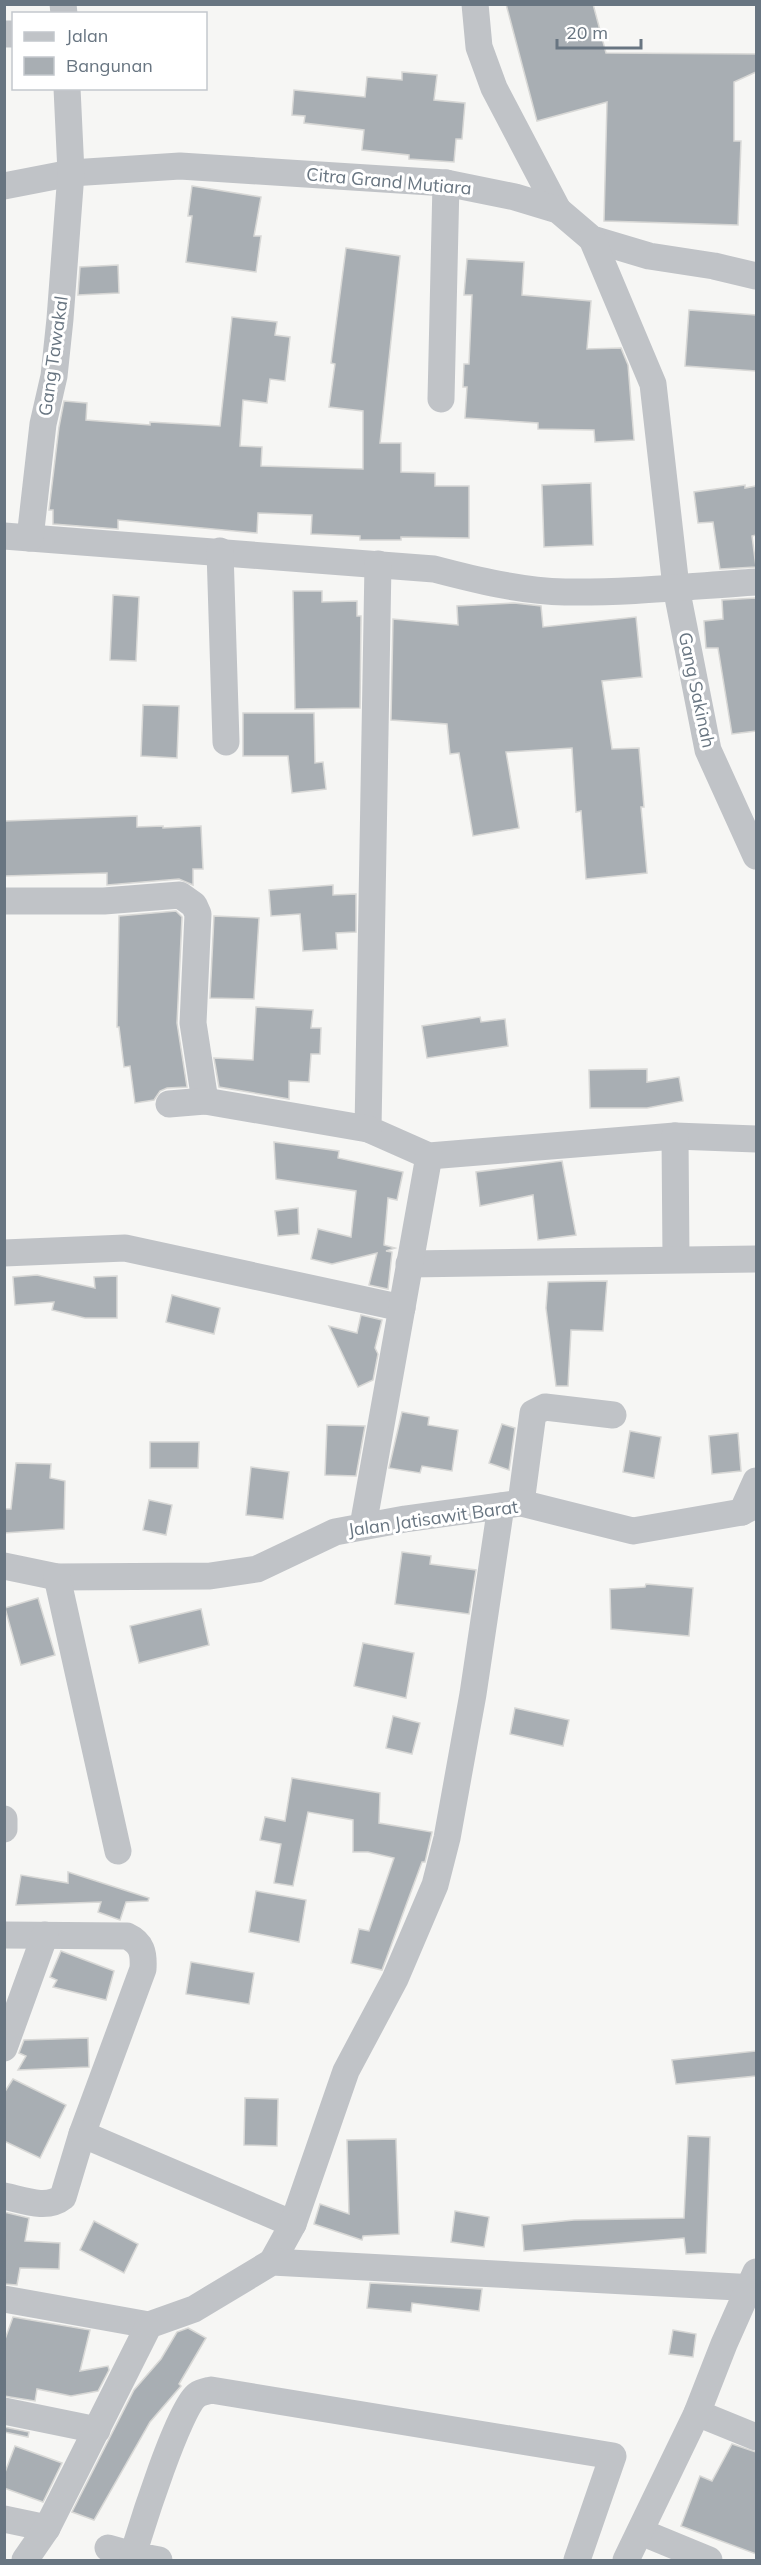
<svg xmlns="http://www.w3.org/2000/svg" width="761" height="2565" font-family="Mulish,sans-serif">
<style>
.building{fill:#a8aeb3;stroke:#d8d8d6;stroke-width:1.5}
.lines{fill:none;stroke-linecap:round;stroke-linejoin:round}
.minor{stroke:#c0c3c7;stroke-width:27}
.labels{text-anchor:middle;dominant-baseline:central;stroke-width:6;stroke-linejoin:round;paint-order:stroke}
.street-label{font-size:18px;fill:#687581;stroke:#fff}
</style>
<rect width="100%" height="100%" fill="#f6f6f4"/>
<g class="building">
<path d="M506,4h87l13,49 150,1v18l-22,10v59h7l-3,84 -134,-4 3,-119 -70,19z"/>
<path d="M402,72l35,3 -3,25 31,3 -3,36h-6l-2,23 -45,-3v-4l-47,-5 2,-20 -60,-7 1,-7 -13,-1 2,-25 71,7 2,-20 35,3z"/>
<path d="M192,186l69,11 -7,39h7l-5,36 -70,-10 6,-46h-4z"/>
<path d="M346,248l54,8 -20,187h21v29l34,1v13h34v52l-68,-1v3h-41v-4l-49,-2 1,-19 -54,-2 -1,20 -139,-13v9l-65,-5v-14h-4l10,-83 5,-26 23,2 -1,17 64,5v-3l70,4 12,-109 45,5 -2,13 15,2 -5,44 -15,-2 -3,24 -24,-3 -3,46 22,1 -1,19 102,3v-58l-34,-4 6,-43 -4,-1z"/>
<path d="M467,259l57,3 -2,33 69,6 -4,48 34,-1 7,17 6,75 -39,2 -1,-12 -56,-1v-6l-73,-5 2,-31h-4l1,-23h5l3,-69h-8z"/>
<path d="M118,265l1,28 -41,2 2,-28z"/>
<path d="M689,310l67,5v56l-71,-5z"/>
<path d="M591,483l2,62 -49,2 -2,-62z"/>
<path d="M745,485v3l11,-2v49l-4,1 4,31 -36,2 -7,-47 -15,1 -4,-31z"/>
<path d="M293,591h29v11l35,-1v15h4l-1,92 -65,1z"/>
<path d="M113,595l26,2 -3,64 -26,-1z"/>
<path d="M756,598v133l-24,3 -14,-86h-12l-2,-27 19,-2 -1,-19z"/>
<path d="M514,603l27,3 2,21 93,-10 6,60 -40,4 10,68 27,-1 5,59h-3l6,66 -61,6 -5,-68 -5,1 -4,-64 -66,4 13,76 -46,8 -14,-83 -9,1 -3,-30 -56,-4 2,-101 65,6 -1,-19z"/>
<path d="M143,705l36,1 -2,52 -36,-2z"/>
<path d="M243,713h71l1,50 8,-1 3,27 -34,4 -4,-37h-45z"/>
<path d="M137,816v11l26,-1v2l38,-2 2,43h-10v16l-14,-6 -72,6v-12l-103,3v-55z"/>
<path d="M333,885v10l23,-1v38l-20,1 1,16 -34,2 -3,-37 -29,2 -2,-26z"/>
<path d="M176,911l6,6 -5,106 10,64 -20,1 -7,3 -6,9 -19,3 -5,-37 -6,1 -5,-40h-2l2,-111z"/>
<path d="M214,916l45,2 -5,81 -44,-1z"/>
<path d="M256,1007l57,3 -2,18h10l-1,26h-9l-2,28 -20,-1v18l-70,-12 -5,-29 39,2z"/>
<path d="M480,1017l1,5 24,-3 3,27 -81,12 -5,-32z"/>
<path d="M647,1069v13l32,-5 4,24 -36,7h-57l-1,-38z"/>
<path d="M274,1142l65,9 -1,7 65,14 -6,28 -9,-2 -4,47 11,3 -9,3 6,1 -4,37 -19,-4 8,-32 -45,11 -21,-5 7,-30 33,8 5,-46 -80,-12z"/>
<path d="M562,1161l14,74 -38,5 -5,-45 -53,11 -4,-34z"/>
<path d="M298,1208l1,26 -21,2 -3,-25z"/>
<path d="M37,1275l58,13 -1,-11 23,-1v42h-32l-33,-8 2,-8 -39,3 -2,-28z"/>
<path d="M607,1281l-4,50 -32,-1 -3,56h-12l-10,-78 2,-26z"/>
<path d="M172,1295l48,13 -6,26 -48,-12z"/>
<path d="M361,1315l21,5 -7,28 3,6 -5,26 -15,7 -29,-61 28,7z"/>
<path d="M402,1412l27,5 -1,8 30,5 -6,41 -30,-5 -2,7 -31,-5z"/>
<path d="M502,1424l13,4 -6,42 -20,-7z"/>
<path d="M327,1425l38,1 -9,50 -31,-1z"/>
<path d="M630,1431l31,6 -7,41 -31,-6z"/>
<path d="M738,1433l3,38 -29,3 -3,-38z"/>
<path d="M150,1442h49l-1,26h-48z"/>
<path d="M16,1463l35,1 -1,14 15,3 -1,48 -60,4v-24h7z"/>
<path d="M251,1467l38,5 -6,47 -37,-4z"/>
<path d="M149,1500l23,5 -6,30 -23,-5z"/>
<path d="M402,1552l29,4 -1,8 46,6 -7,44 -74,-10z"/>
<path d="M646,1584l47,4 -4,48 -78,-7 -1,-40 35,-2z"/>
<path d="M38,1598l17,57 -34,10 -16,-57z"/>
<path d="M201,1609l8,36 -70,18 -9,-37z"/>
<path d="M363,1643l51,10 -8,45 -52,-12z"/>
<path d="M515,1708l54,12 -6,26 -53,-12z"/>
<path d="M393,1716l27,7 -8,31 -26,-6z"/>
<path d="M292,1778l88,15 -1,30 53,9 -7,30h-3l-40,108 -31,-7 8,-34 10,2 25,-73 -26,-6h-15v-32l-45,-8 -15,74 -19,-3 7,-39 -21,-4 5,-23 20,4z"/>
<path d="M68,1872l81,26 -1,3 -22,1 -6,18 -22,-8 3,-10 -85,3 5,-30 47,8z"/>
<path d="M256,1891l50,9 -7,42 -50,-10z"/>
<path d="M61,1951l53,20 -8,29 -53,-13 4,-7 -7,-3z"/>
<path d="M191,1962l63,11 -5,31 -63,-10z"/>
<path d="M88,2038l1,29 -71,3 8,-14 -7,-3 5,-13z"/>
<path d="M756,2051v25l-80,8 -4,-24z"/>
<path d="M13,2079l53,26 -26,53 -36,-17v-48z"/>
<path d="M245,2098l33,1 -1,47 -33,-1z"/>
<path d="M688,2136l22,1 -4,116 -20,1 -2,-16 -160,13 -2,-26 52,-5 110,-2z"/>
<path d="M396,2139l3,95 -36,2 -1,4 -48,-16 6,-20 29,10 -2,-74z"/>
<path d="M455,2211l34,6 -5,30 -33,-5z"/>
<path d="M4,2212l25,6 -4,23 35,2 -1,26 -39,-1 -3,17 -13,-1z"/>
<path d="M94,2221l44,23 -14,29 -44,-23z"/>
<path d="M370,2283l112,6 -3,22 -67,-8 -1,9 -44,-4z"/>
<path d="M13,2317l77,13 -10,41 28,-5 1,4 -11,21 -27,5 -34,-7 -2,12 -31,-5v-54z"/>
<path d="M188,2328l18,10 -27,46 2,2 -31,36 -56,98 -22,-8 62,-122 27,-31 16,-27z"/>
<path d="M673,2330l23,4 -3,23 -24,-3z"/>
<path d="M4,2427l25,5 -1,5 -24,-5z"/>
<path d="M732,2444l24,8v102l-75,-28 19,-50 12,5z"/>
<path d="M15,2446l47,17 -19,39 -39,-14v-13z"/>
</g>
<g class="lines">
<g class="minor">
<path d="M63,4l1,10"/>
<path d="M475,4l4,43 15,41 64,122"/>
<path d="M4,34h10"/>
<path d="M4,186l67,-13 109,-7 266,17 69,14 43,13 34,29 57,17 65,10 42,10"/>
<path d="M592,239l61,145 23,203 32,163 48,106"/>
<path d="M441,399l5,-216"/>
<path d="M4,536l430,33c42,11 87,22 131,23 63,1 128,-6 191,-10"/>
<path d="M30,538l13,-114 11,-48 6,-57 11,-146 -4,-85"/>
<path d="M220,551l6,191"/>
<path d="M378,564l-10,565 61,27 246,-20 81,3"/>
<path d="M4,901h100l76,-6 14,10 4,9 -5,109 12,78"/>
<path d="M169,1104l36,-3 163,28"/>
<path d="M675,1136l1,123"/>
<path d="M4,1253l121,-5 277,60"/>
<path d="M409,1264l347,-5"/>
<path d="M521,1503l12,-90 12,-6 68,8"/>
<path d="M742,1512l14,-31"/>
<path d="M363,1526l66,-370"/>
<path d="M4,1566l53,11 153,-1 47,-7 78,-37 70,-13 116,-16 112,28 109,-19 14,-7"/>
<path d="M57,1577l61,274"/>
<path d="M4,1819v10"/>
<path d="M4,1935l123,1c15,7 17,17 16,33l-61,165 -19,63c-16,13 -40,3 -59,-1"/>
<path d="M4,2048l41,-113"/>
<path d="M82,2134l211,90"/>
<path d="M272,2262l21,-38 53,-153 49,-92 40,-94 12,-47 26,-144 28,-188"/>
<path d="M4,2299l145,26"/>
<path d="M4,2411l93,19"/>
<path d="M697,2413l59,24"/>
<path d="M4,2519l43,9"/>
<path d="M641,2532l68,28"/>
<path d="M108,2548l25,7"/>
<path d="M25,2560l22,-32 102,-203 45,-16 78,-47 484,26"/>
<path d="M159,2560l-26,-5c8,-27 46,-148 64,-160 4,-3 10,-4 14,-5l402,66 -36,104"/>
<path d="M626,2560l71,-147 27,-69 32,-72"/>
</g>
</g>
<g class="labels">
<g class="street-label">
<text transform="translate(389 181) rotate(5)">Citra Grand Mutiara</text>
<text transform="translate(53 356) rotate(-82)">Gang Tawakal</text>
<text transform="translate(697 690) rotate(78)">Gang Sakinah</text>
<text transform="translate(433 1518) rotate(-8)">Jalan Jatisawit Barat</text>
</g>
</g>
<rect width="761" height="2565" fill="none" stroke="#687581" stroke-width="12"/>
<rect x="12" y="12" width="195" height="78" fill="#ffffff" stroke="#c3c8cd" stroke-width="1.5"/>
<rect x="24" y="32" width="30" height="9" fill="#c0c3c7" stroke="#c3c8cd" stroke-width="1.5"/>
<text x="66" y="42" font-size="18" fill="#687581">Jalan</text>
<rect x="24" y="57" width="30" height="18" fill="#a8aeb3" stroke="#c3c8cd" stroke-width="1.5"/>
<text x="66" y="72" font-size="18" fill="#687581">Bangunan</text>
<path d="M557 39v9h84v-9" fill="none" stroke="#687581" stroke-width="3"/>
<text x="566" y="39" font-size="18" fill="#687581" stroke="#ffffff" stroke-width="4.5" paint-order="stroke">20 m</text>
</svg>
